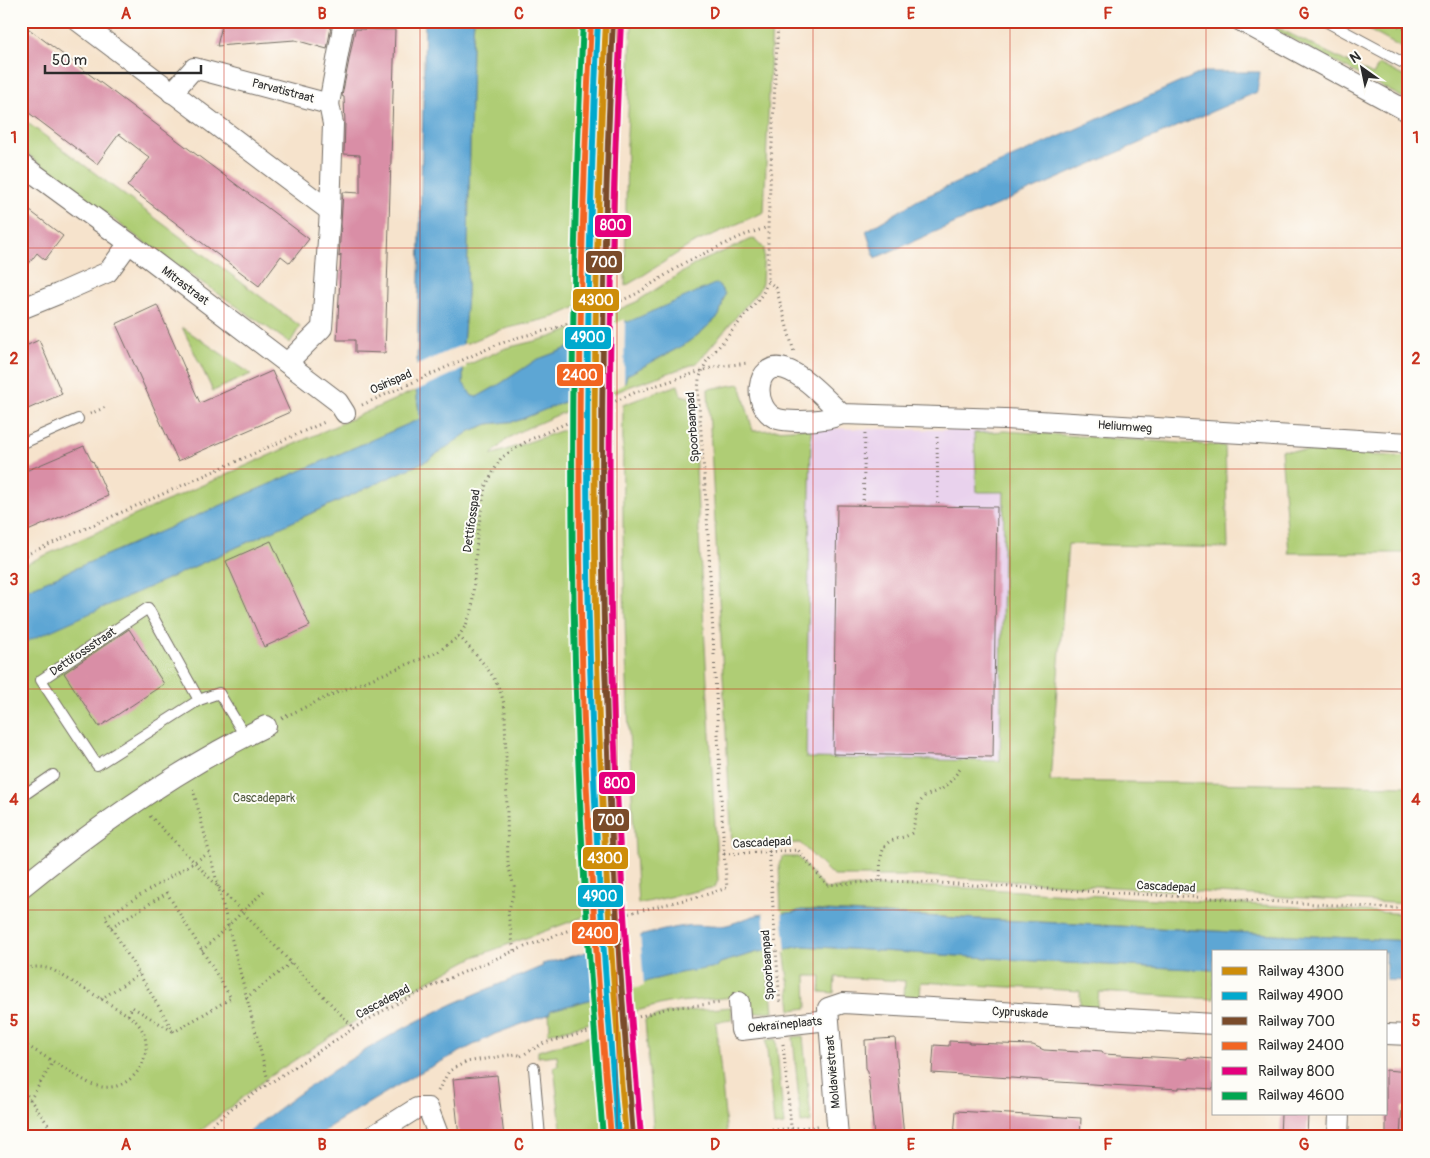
<svg xmlns="http://www.w3.org/2000/svg" width="1430" height="1158" font-family="Pangolin,sans-serif">
<style>
.built{fill:#e9d2ed}
.green{fill:#afcd74;stroke:#6d7c50}
.water{fill:#5da6d4;stroke:#446880}
.pier{fill:#f6e3cc}
.building{fill:#d98ea6}
.lines{fill:none;stroke-linecap:round;stroke-linejoin:round}
.service-casing{stroke:#726b63;stroke-width:12}
.minor-casing{stroke:#726b63;stroke-width:22}
.path{stroke:#726b63;stroke-width:3;stroke-dasharray:1 4;stroke-linecap:butt}
.service{stroke:#fff;stroke-width:10}
.minor{stroke:#fff;stroke-width:20}
.rail-1-casing{stroke:#fdfcf7;stroke-width:10}
.rail-2-casing{stroke:#fdfcf7;stroke-width:10}
.rail-3-casing{stroke:#fdfcf7;stroke-width:10}
.rail-4-casing{stroke:#fdfcf7;stroke-width:10}
.rail-5-casing{stroke:#fdfcf7;stroke-width:10}
.rail-6-casing{stroke:#fdfcf7;stroke-width:10}
.rail-1{stroke:#ce8d09;stroke-width:6}
.rail-2{stroke:#00a9ce;stroke-width:6}
.rail-3{stroke:#7a4b2a;stroke-width:6}
.rail-4{stroke:#f26522;stroke-width:6}
.rail-5{stroke:#e5007d;stroke-width:6}
.rail-6{stroke:#00a651;stroke-width:6}
.grid{fill:none;stroke:#c8321e;stroke-width:1;stroke-opacity:0.55}
.labels{text-anchor:middle;dominant-baseline:central;stroke-width:4;stroke-linejoin:round;paint-order:stroke}
.street-label{font-size:12px;fill:#2b2b2b;stroke:#fdfcf7}
.park-label{font-size:12px;fill:#535c41;stroke:#fdfcf7}
.line-badge{stroke:#fdfcf7;stroke-width:2}
.badge-label{font-size:14px;text-anchor:middle;font-weight:bold;fill:#fff}
.neatline{fill:none;stroke:#c8321e;stroke-width:2}
.grid-label{font-size:16px;text-anchor:middle;font-weight:bold;fill:#c8321e}
</style>
<rect width="100%" height="100%" fill="#fdfcf7"/>
<filter id="ink" filterUnits="userSpaceOnUse"><feTurbulence type="fractalNoise" baseFrequency=".02" numOctaves="2"/><feDisplacementMap in="SourceGraphic" scale="10" xChannelSelector="R" yChannelSelector="G"/><feConvolveMatrix kernelMatrix="1 2 1 2 8 2 1 2 1" color-interpolation-filters="sRGB"/></filter>
<filter id="wash" filterUnits="userSpaceOnUse"><feTurbulence type="fractalNoise" baseFrequency=".0096" numOctaves="4" result="noise"/><feDisplacementMap in="SourceGraphic" scale="20" xChannelSelector="R" yChannelSelector="G"/><feGaussianBlur stdDeviation="1.12" result="paint"/><feColorMatrix in="noise" values="0 0 0 0 0 0 0 0 0 0 0 0 0 0 0 0 0 1.4 0 .05"/><feComposite in="paint" operator="in"/></filter>
<g filter="url(#wash)">
<rect width="100%" height="100%" fill="#f6e3cc"/>
<path class="built" d="M811,428l194,3 -5,330 -195,-3z"/>
<g class="green">
<path d="M474,21h116l-4,92h-10l-1,27 10,1 -4,96 -2,69 -25,11 -54,13 -37,15 4,-51 5,-250z"/>
<path d="M632,21h140l-8,191 -72,32 -53,34 -14,8 2,-151z"/>
<path d="M1264,21l109,54 6,-11 30,15v22l-146,-77z"/>
<path d="M1352,21h34l23,12v19z"/>
<path d="M21,118l279,208 -10,17 -144,-99 -125,-95z"/>
<path d="M752,239l4,1 8,8 -2,35 -3,7 -62,73 -66,23 -44,19 -4,-1 -65,28 -11,7 -16,16 87,-30 8,491 -112,41 -98,52 -29,17 -80,52 -74,59h-172v-497l144,-60 263,-120 42,-29 18,-7 29,-3 8,-3 18,-8 19,-7 65,-28 57,-30 15,-11 20,-18 6,-22 -97,29 -2,-2 -44,20 -6,4 -40,15 -36,24 -23,13 -5,-1 -9,-13v-16l43,-19 45,-11 37,-14 48,-21 61,-39z"/>
<path d="M182,327l69,47 -38,17z"/>
<path d="M740,384l13,47 58,-3 -5,330 194,3 4,-269h-27l-3,-59 31,-2 220,15 3,102 -160,-4 -18,237 359,5v118l-486,-28h-90l-33,-33 -68,4 -24,-458z"/>
<path d="M678,385l3,10 8,2 4,7 7,150 18,326 -3,7 -77,17c-10,-166 -17,-333 -15,-499l31,-12z"/>
<path d="M416,390l4,29 -399,173v-26z"/>
<path d="M1281,450l128,7v96h-120z"/>
<path d="M783,857h15l27,32c86,-7 173,1 258,6 109,6 217,12 326,19v27l-600,-31c-10,0 -18,6 -28,3l-2,-49z"/>
<path d="M803,946l264,17 147,7v29l-115,-7 -2,16 -17,-1v-16l-159,-9 -1,16 -16,-1 1,-16 -70,-4 -1,16 -14,-1 1,-16h-15l1,32 -16,2 -2,-20h1l-1,-10h-1l-4,-31z"/>
<path d="M767,951l2,40 2,1 2,19 -25,3 -2,-18 -79,7 -119,31v-5l2,-1 -1,-14 2,-4c31,-7 62,-18 93,-27l4,-2 72,-18 38,-11z"/>
<path d="M731,1007l1,13 -16,2 11,115h-73l-9,-117 23,-7z"/>
<path d="M591,1036l1,3 10,-3 8,101h-48l-8,-70 4,-1 -1,-11 -19,2v-6z"/>
<path d="M803,1036l8,86 -10,1 -8,-86z"/>
<path d="M776,1039l8,86 -10,1 -8,-86z"/>
</g>
<g class="water">
<path d="M425,21h49l-2,23 -5,250 -4,51v38l9,13 5,1 23,-13 36,-24 40,-15 6,-4 40,-18 4,-2 2,1 89,-39 8,11 -6,22 -20,18 -15,11 -57,30 -2,7 -42,18 -9,-2 -57,23 -29,3 -18,7 -42,29 -263,120 -144,64v-52l399,-173 -4,-29 1,-28z"/>
<path d="M1203,72h57l-3,20 -382,166 -9,-27 52,-31z"/>
<path d="M801,910l608,31v40l-23,-1v-28h-172v18l-147,-7 -264,-17 -16,3 -29,3 -38,11 -3,4 -37,6 -32,8 -4,2c-31,9 -62,20 -93,27l-2,4 -54,20 -80,41 -83,50 -15,12h-75c66,-53 136,-99 213,-134 29,-13 58,-24 88,-37l-1,-2c40,-9 78,-24 118,-33 8,-2 17,-4 26,-5 12,-2 23,1 34,0 15,-1 29,-11 44,-12 13,-2 25,1 37,-4z"/>
</g>
<g class="pier">
<path d="M625,319l-1,66 -41,17 -6,-1 1,-60z"/>
<path d="M466,343v25l-53,24 2,-26z"/>
<path d="M782,910l4,42 -19,2 -4,-43z"/>
<path d="M640,933l4,53 -47,13 -4,-53z"/>
</g>
<g id="blocks">
<g class="building">
<path d="M223,21h109l-5,28 -32,-9 -78,6z"/>
<path d="M21,23l288,216 -19,24 -9,-7 -22,30 -132,-100 23,-28 -31,-24 -22,30 -76,-57z"/>
<path d="M355,29l40,1 -10,323 -30,-1v-12h-18l4,-86 -2,3 4,-65 17,1v-38l-16,-1 1,-30 -1,-27 -2,-1z"/>
<path d="M21,204l42,32 -18,24 -8,-7 -16,21z"/>
<path d="M157,305l43,98 72,-32 18,41 -112,49 -62,-137z"/>
<path d="M39,340l23,54 -41,18v-64z"/>
<path d="M84,446l8,16 1,-1 15,35 -87,38v-61z"/>
<path d="M837,505l160,2 -4,250 -160,-3z"/>
<path d="M271,541l39,85 -46,21 -38,-86z"/>
<path d="M129,629l35,55 -65,43 -35,-54z"/>
<path d="M895,1038l9,99h-30l-6,-66 -2,-3 -1,-28z"/>
<path d="M949,1041l20,1v1l64,2 11,5 35,2 2,-2h7l14,1 2,3 83,5v-2l27,2v30l-35,-2v2l-104,-6 -33,-2v-1l-110,-7 2,-28 15,1z"/>
<path d="M1386,1070l23,2v35h-7l-2,30h-14z"/>
<path d="M497,1075l7,62h-45l-6,-58z"/>
<path d="M956,1111l125,7 -1,19h-126z"/>
<path d="M1281,1114h27l-1,23h-27z"/>
</g>
</g>
</g>
<g filter="url(#ink)">
<use href="#blocks" fill-opacity="0" stroke="#726b63" stroke-width="1"/>
<g class="lines">
<defs>
<g id="service">
<path d="M1325,21l84,45"/>
<path d="M21,444l57,-25"/>
<path d="M148,608l51,92 -102,65 -56,-85z"/>
<path d="M199,700l20,-7 26,43"/>
<path d="M21,797l32,-22"/>
<path d="M534,1068l6,69"/>
</g>
<g id="minor">
<path d="M78,21l252,190"/>
<path d="M1241,21l168,91"/>
<path d="M172,93l22,-25 135,36 4,20 -3,87 -8,117 -35,35"/>
<path d="M329,104l15,-83"/>
<path d="M21,164l108,79 209,159 7,11"/>
<path d="M21,309l37,-15 50,-22 21,-29"/>
<path d="M842,414c-16,-14 -36,-38 -57,-45 -31,-10 -34,41 -7,50 9,3 36,2 46,0 6,0 12,-3 18,-5l163,5 404,24"/>
<path d="M21,888c76,-62 157,-119 245,-162"/>
<path d="M739,1002l2,28 87,-10"/>
<path d="M1386,1034l23,1"/>
<path d="M371,1137l46,-29h11l11,29"/>
<path d="M838,1137l-10,-129 15,-5 371,21"/>
<path d="M1338,1137l1,-23"/>
</g>
</defs>
<use href="#service" class="service-casing"/>
<use href="#minor" class="minor-casing"/>
<g class="path">
<path d="M1390,21l19,10"/>
<path d="M768,281l8,7 18,64"/>
<path d="M362,405l134,-60 23,-8 34,-8 45,-18 38,-17 50,-32 56,-26 26,-9"/>
<path d="M90,414l18,-8"/>
<path d="M937,437l1,69"/>
<path d="M863,505l2,-72"/>
<path d="M21,557l306,-136"/>
<path d="M459,636c21,24 42,42 46,75l3,154 6,21 -1,9 -5,18 6,38"/>
<path d="M282,718l47,-22 109,-44 21,-16 7,-11 6,-15 5,-73 8,-50 16,-29 26,-17 109,-49 78,-25 34,-4"/>
<path d="M193,789l76,295"/>
<path d="M150,816l204,212"/>
<path d="M769,851l11,154"/>
<path d="M724,854l74,-4 29,35 53,-4 40,1 489,27"/>
<path d="M880,881c1,-12 -2,-31 9,-39 7,-4 16,-4 23,-9l7,-30 6,-7 17,-7 6,-5 13,-16"/>
<path d="M111,927l56,-34 64,105 -57,34 -69,-115 104,-64"/>
<path d="M202,951l62,-60"/>
<path d="M21,970c11,-4 21,-4 32,0l75,45c42,27 4,91 -41,67l-66,-40"/>
<path d="M246,998l45,-35"/>
<path d="M101,999l38,-25"/>
<path d="M128,1015l4,-8 42,25"/>
<path d="M783,1044l9,93"/>
<path d="M521,1056l23,-13 48,-12 76,-23 53,-5"/>
<path d="M21,1087l36,50"/>
<path d="M438,1091l11,-20 17,-9 50,-8 6,2"/>
<path d="M30,1100l23,-38"/>
<path d="M752,1132l66,-6"/>
<path d="M197,1137l35,-29 122,-80 32,-19 57,-28 71,-30 74,-28 117,-28 22,-7 -3,-34 -17,-339 -9,-125 1,-11 7,-17 52,-62 5,-7 5,-12v-54l10,-206"/>
</g>
<use href="#service" class="service"/>
<use href="#minor" class="minor"/>
<defs>
<path id="rail-1" d="M606,21c-12,234 -15,468 -7,701 5,139 15,277 27,415"/>
<path id="rail-2" d="M598,21c-11,234 -15,468 -6,701 4,139 15,277 26,415"/>
<path id="rail-3" d="M613,21c-11,234 -15,468 -6,701 4,139 15,277 26,414"/>
<path id="rail-4" d="M591,21c-12,234 -15,468 -7,701 5,139 15,277 27,415"/>
<path id="rail-5" d="M621,22c-12,233 -15,466 -7,700 5,138 15,276 27,414"/>
<path id="rail-6" d="M583,21c-11,234 -15,468 -6,701 4,139 15,277 26,415"/>
</defs>
<use href="#rail-1" class="rail-1-casing"/>
<use href="#rail-2" class="rail-2-casing"/>
<use href="#rail-3" class="rail-3-casing"/>
<use href="#rail-4" class="rail-4-casing"/>
<use href="#rail-5" class="rail-5-casing"/>
<use href="#rail-6" class="rail-6-casing"/>
<use href="#rail-1" class="rail-1"/>
<use href="#rail-2" class="rail-2"/>
<use href="#rail-3" class="rail-3"/>
<use href="#rail-4" class="rail-4"/>
<use href="#rail-5" class="rail-5"/>
<use href="#rail-6" class="rail-6"/>
</g>
</g>
<path class="grid" d="M224,21v1116M420,21v1116M617,21v1116M813,21v1116M1010,21v1116M1206,21v1116M21,248h1388M21,469h1388M21,689h1388M21,910h1388"/>
<g class="labels">
<g class="street-label">
<text transform="translate(283 91) rotate(15)">Parvatistraat</text>
<text transform="translate(185 286) rotate(37)">Mitrastraat</text>
<text transform="translate(391 382) rotate(-24)">Osirispad</text>
<text transform="translate(693 427) rotate(-94)">Spoorbaanpad</text>
<text transform="translate(1125 427) rotate(4)">Heliumweg</text>
<text transform="translate(472 521) rotate(-82)">Dettifosspad</text>
<text transform="translate(83 652) rotate(-34)">Dettifossstraat</text>
<text transform="translate(762 843) rotate(-3)">Cascadepad</text>
<text transform="translate(1166 887) rotate(3)">Cascadepad</text>
<text transform="translate(768 965) rotate(-94)">Spoorbaanpad</text>
<text transform="translate(383 1002) rotate(-28)">Cascadepad</text>
<text transform="translate(1020 1013) rotate(3)">Cypruskade</text>
<text transform="translate(785 1025) rotate(-6)">Oekraïneplaats</text>
<text transform="translate(833 1072) rotate(-95)">Moldaviëstraat</text>
</g>
<g class="park-label">
<text x="264" y="798">Cascadepark</text>
</g>
</g>
<g class="line-badge">
<rect x="594" y="214" width="38" height="24" rx="5" fill="#e5007d"/>
<rect x="585" y="250" width="38" height="24" rx="5" fill="#7a4b2a"/>
<rect x="572" y="288" width="48" height="24" rx="5" fill="#ce8d09"/>
<rect x="564" y="326" width="48" height="24" rx="5" fill="#00a9ce"/>
<rect x="556" y="363" width="48" height="24" rx="5" fill="#f26522"/>
<rect x="598" y="771" width="38" height="24" rx="5" fill="#e5007d"/>
<rect x="592" y="808" width="38" height="24" rx="5" fill="#7a4b2a"/>
<rect x="582" y="846" width="47" height="24" rx="5" fill="#ce8d09"/>
<rect x="577" y="884" width="47" height="24" rx="5" fill="#00a9ce"/>
<rect x="571" y="921" width="48" height="24" rx="5" fill="#f26522"/>
</g>
<g class="badge-label">
<text x="613" y="230">800</text>
<text x="604" y="267">700</text>
<text x="596" y="305">4300</text>
<text x="588" y="342">4900</text>
<text x="580" y="380">2400</text>
<text x="617" y="788">800</text>
<text x="611" y="825">700</text>
<text x="605" y="863">4300</text>
<text x="600" y="901">4900</text>
<text x="595" y="938">2400</text>
</g>
<rect width="1430" height="1158" fill="none" stroke="#fdfcf7" stroke-width="55"/>
<rect x="1212" y="950" width="175" height="165" fill="#fdfcf7" stroke="#a9a8a5"/>
<rect x="1222" y="967" width="25" height="8" fill="#ce8d09" stroke="#a9a8a5"/>
<text x="1258" y="976" font-size="15" fill="#2b2b2b">Railway 4300</text>
<rect x="1222" y="992" width="25" height="8" fill="#00a9ce" stroke="#a9a8a5"/>
<text x="1258" y="1000" font-size="15" fill="#2b2b2b">Railway 4900</text>
<rect x="1222" y="1017" width="25" height="8" fill="#7a4b2a" stroke="#a9a8a5"/>
<text x="1258" y="1026" font-size="15" fill="#2b2b2b">Railway 700</text>
<rect x="1222" y="1042" width="25" height="8" fill="#f26522" stroke="#a9a8a5"/>
<text x="1258" y="1050" font-size="15" fill="#2b2b2b">Railway 2400</text>
<rect x="1222" y="1067" width="25" height="8" fill="#e5007d" stroke="#a9a8a5"/>
<text x="1258" y="1076" font-size="15" fill="#2b2b2b">Railway 800</text>
<rect x="1222" y="1092" width="25" height="8" fill="#00a651" stroke="#a9a8a5"/>
<text x="1258" y="1100" font-size="15" fill="#2b2b2b">Railway 4600</text>
<g transform="translate(1362 68) rotate(327)" stroke="#fdfcf7" stroke-width="4" paint-order="stroke">
<path d="M0-4L9 19L0 12L-9 19Z" fill="#2b2b2b"/>
<text y="-8" font-size="14" font-weight="bold" text-anchor="middle" fill="#2b2b2b">N</text>
</g>
<path d="M45 65v8h156v-8" fill="none" stroke="#2b2b2b" stroke-width="2.5"/>
<text x="52" y="65" font-size="15" fill="#2b2b2b" stroke="#fdfcf7" stroke-width="4" paint-order="stroke">50 m</text>
<rect x="28" y="28" width="1374" height="1102" class="neatline"/>
<g class="grid-label">
<text x="126" y="19">A</text>
<text x="322" y="19">B</text>
<text x="519" y="19">C</text>
<text x="715" y="19">D</text>
<text x="911" y="19">E</text>
<text x="1108" y="19">F</text>
<text x="1304" y="19">G</text>
<text x="14" y="143">1</text>
<text x="1416" y="143">1</text>
<text x="14" y="364">2</text>
<text x="1416" y="364">2</text>
<text x="14" y="585">3</text>
<text x="1416" y="585">3</text>
<text x="14" y="805">4</text>
<text x="1416" y="805">4</text>
<text x="14" y="1026">5</text>
<text x="1416" y="1026">5</text>
<text x="126" y="1150">A</text>
<text x="322" y="1150">B</text>
<text x="519" y="1150">C</text>
<text x="715" y="1150">D</text>
<text x="911" y="1150">E</text>
<text x="1108" y="1150">F</text>
<text x="1304" y="1150">G</text>
</g>
</svg>
